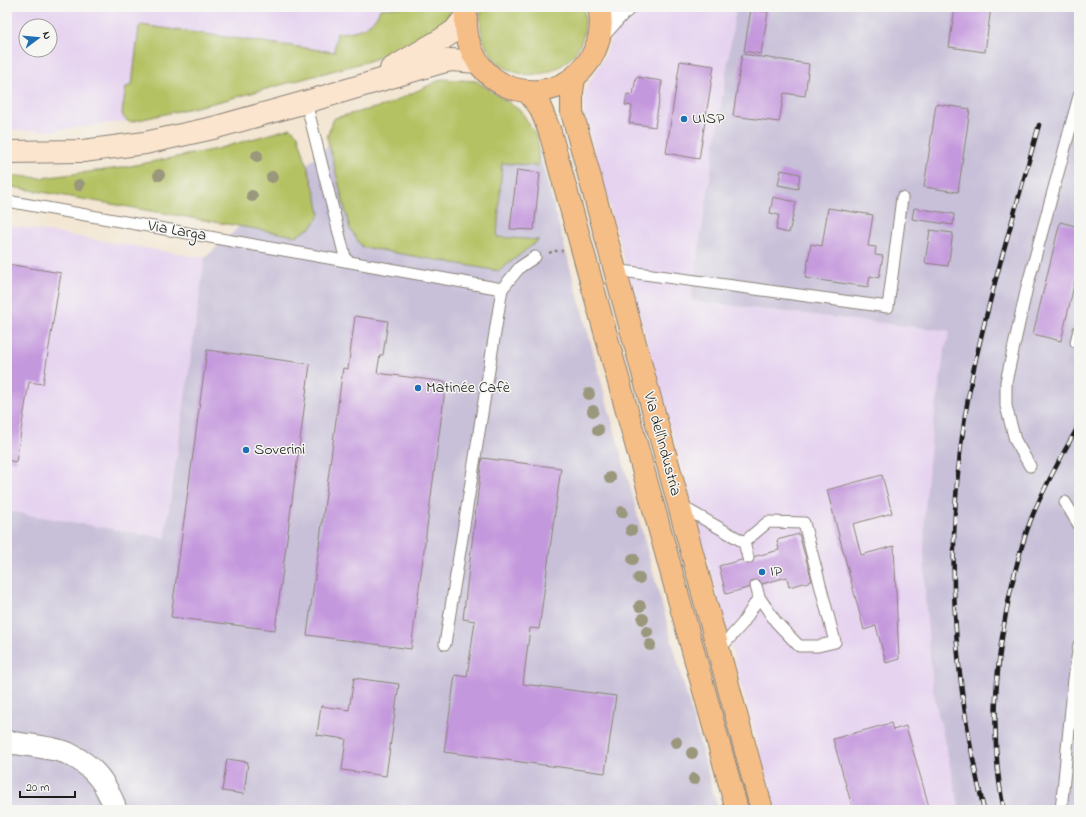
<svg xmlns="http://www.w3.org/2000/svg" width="1086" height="817" font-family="'Indie Flower',sans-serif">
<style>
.built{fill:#e6d3f0;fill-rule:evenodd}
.industrial{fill:#c8c0d8}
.green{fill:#b5c264;stroke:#686f40}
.building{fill:#c498dd}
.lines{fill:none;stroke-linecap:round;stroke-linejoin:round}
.service-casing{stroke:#888177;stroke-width:13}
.minor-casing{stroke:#888177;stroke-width:24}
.tertiary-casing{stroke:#888177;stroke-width:24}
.secondary-casing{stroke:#888177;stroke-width:24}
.primary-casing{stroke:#888177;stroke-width:24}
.path{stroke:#888177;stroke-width:2.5;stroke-dasharray:3 3;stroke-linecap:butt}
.service{stroke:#fff;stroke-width:11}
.minor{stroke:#fff;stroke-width:22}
.tertiary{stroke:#fff;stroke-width:22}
.secondary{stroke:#fbe5cf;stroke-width:22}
.primary{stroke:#f6be87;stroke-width:22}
.rail-casing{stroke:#1c1c1c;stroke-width:4.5}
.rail{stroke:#f6f6f2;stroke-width:3;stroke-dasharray:9;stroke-linecap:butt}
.tree{fill:#9a977c}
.poi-dot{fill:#1f6fb2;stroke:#f6f6f2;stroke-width:1.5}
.labels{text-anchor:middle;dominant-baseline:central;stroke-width:3;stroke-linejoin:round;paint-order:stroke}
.poi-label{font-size:16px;fill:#1c1c1c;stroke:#f6f6f2;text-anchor:start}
.street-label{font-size:16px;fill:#1c1c1c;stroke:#f6f6f2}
</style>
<rect width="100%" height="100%" fill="#f6f6f2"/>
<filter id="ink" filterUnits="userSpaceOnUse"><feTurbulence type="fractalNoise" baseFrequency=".025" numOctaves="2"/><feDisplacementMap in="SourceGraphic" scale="8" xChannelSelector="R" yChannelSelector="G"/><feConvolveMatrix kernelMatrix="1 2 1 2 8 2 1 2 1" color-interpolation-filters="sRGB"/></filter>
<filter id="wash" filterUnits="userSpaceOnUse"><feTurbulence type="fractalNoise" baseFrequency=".012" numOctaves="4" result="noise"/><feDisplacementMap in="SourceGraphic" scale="16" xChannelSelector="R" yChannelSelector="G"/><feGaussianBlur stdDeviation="0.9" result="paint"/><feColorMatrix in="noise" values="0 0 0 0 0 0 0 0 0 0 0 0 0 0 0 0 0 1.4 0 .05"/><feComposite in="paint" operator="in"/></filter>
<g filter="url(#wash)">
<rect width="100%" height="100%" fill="#f3e6d2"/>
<g class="built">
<path d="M7,7h445l-5,13 -48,30 -30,11 -147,40 -92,21 -2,-1 -78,10 -43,-1zM26,26h24v24h-24z"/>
<path d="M642,7h94l-45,294 259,30 -5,17 -13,84 -7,75 -1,42 1,50 8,92 27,119h-184l-192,-697v-17l2,-7 20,-35 9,-26 11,-12z"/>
<path d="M7,225l198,33 -40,280 -158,-27z"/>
</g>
<g class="industrial">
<path d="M736,7h343v803h-119l-27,-119 -8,-92 -1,-50 1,-42 7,-75 13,-84 5,-17 -259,-30z"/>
<path d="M361,115l168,15 12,30 177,650h-711v-299l158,27 40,-280z"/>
</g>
<g class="green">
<path d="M401,7h51l-5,13 -3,5 -22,14 -23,11 -30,11 -147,40 -92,21c-5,-2 -7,-4 -8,-9l4,-26 6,-2 7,-58 2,-2 193,27 3,-19c19,-1 36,-5 43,-24z"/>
<path d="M482,7h101c16,62 -68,95 -97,39 -6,-13 -7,-26 -4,-39z"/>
<path d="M442,79l34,2 45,30 17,27v28l-36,-3 -5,74 42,3 -40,31 -137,-24 -12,-18 -23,-92 7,-19 53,-13z"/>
<path d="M291,128l7,7 19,64 3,15 -8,13 -16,9 -289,-50v-11l34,3 79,-10 97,-19z"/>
</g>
<g id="blocks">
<g class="building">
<path d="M955,7h36l-6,45 -36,-5z"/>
<path d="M751,9l17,3 -7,42 -17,-3z"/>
<path d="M742,54l67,10 -4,32 -21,-3 -5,29 -46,-6z"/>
<path d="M680,61l34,5 -15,93 -33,-6z"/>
<path d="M636,77l26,4 -7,46 -26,-4 3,-17 -7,-1 2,-11 6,1z"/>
<path d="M936,104l34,5 -12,83 -34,-5z"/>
<path d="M517,170l23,3 -6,57 -24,-1z"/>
<path d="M781,170l19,4 -2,15 -20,-4z"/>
<path d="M773,197l23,5 -7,31 -13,-3 3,-15 -9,-2z"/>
<path d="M828,208l45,7 -5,31 8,1 -1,8 8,1 -4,22 -9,-2 -2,11 -63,-9 6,-34 11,2z"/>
<path d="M914,208l40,6 -1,11 -41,-6z"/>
<path d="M1060,222l19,5v37l-18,77 -28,-7z"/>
<path d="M930,230l23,3 -5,33 -23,-3z"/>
<path d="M7,264l54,9 -18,111 -14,-2 -13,80 -9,-2z"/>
<path d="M355,316l33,5 -5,34h-3l-3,18 69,9 -35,267 -104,-14 36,-267 5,1z"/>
<path d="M207,350l103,14 -35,266 -104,-13z"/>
<path d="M482,458l79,10 -22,161 -9,-1 -7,56 93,12 -11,77 -161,-21 11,-77 12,2 8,-56 -12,-2z"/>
<path d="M882,475l10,38 -39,11 8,31 33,-9 5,113 -13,4 -10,-37 -12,4 -37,-140z"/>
<path d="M799,534l13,47 -23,6 -2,-10 -61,17 -7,-28 60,-16 -2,-10z"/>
<path d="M354,678l45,6 -13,92 -44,-6 4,-31 -29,-4 4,-29 28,4z"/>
<path d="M891,723l2,7 13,-4 24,84h-77l-20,-71z"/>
<path d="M227,759l21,3 -4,32 -22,-3z"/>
</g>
</g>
</g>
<g filter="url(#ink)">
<use href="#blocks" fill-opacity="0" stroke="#888177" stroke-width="1"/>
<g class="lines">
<defs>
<g id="service">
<path d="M306,102l40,159"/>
<path d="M7,201l495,88"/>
<path d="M615,270l273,37 14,-109"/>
<path d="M1076,342l3,-12"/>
<path d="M1030,466l-15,-26 -9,-34v-24l21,-95 52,-191"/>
<path d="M1065,502l14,23"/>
<path d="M681,506l63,36 4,16"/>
<path d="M744,542l24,-20 36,1 31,119 -17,4h-19l-23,-24 -17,-25"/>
<path d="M445,644l57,-355 18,-22 15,-10"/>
<path d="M719,650l24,-27 16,-26 -3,-11"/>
<path d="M1061,810l13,-131 5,-34"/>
</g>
<path id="minor" d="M7,742c17,3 46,5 60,11 17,8 32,21 40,37 3,7 8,13 8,20"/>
<path id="tertiary" d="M601,31l18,-20 5,-4"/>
<g id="secondary">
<path d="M391,69l51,-30 12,-8 11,-13"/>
<path d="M7,152l76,-1 62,-8 68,-15 93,-26 136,-40 9,-2 27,2"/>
</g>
<g id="primary">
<path d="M467,7c-8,45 24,88 72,84 42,-4 69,-45 60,-84"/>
<path d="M574,78l-2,14v20l190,698"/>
<path d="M527,91l13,16 10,25 187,678"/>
</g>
</defs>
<use href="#service" class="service-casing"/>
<use href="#minor" class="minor-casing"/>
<use href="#tertiary" class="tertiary-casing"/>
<use href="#secondary" class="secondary-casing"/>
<use href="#primary" class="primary-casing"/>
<path class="path" d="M549,253l5,-2h9"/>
<use href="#service" class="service"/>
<use href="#minor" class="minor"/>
<use href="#tertiary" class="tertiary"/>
<use href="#secondary" class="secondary"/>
<use href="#primary" class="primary"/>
<defs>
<g id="rail">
<path d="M984,810c-34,-141 -41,-284 -13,-428 8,-41 19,-81 30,-122 13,-45 25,-90 38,-135"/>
<path d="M1004,810c-15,-72 -9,-146 6,-217 6,-27 13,-55 24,-81 13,-30 29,-59 45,-87"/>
</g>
</defs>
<use href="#rail" class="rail-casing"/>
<use href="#rail" class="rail"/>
</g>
<g class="tree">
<circle cx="257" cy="156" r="6"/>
<circle cx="159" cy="175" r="6"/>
<circle cx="272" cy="177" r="6"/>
<circle cx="79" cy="185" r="6"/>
<circle cx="252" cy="196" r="6"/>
<circle cx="589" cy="394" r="6"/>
<circle cx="593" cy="411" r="6"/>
<circle cx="598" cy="430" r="6"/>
<circle cx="610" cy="478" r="6"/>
<circle cx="622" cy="512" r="6"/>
<circle cx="631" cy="530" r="6"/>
<circle cx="633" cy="559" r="6"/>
<circle cx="639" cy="578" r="6"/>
<circle cx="640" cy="606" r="6"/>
<circle cx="643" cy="619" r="6"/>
<circle cx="647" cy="632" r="6"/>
<circle cx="650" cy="645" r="6"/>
<circle cx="676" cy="742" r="6"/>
<circle cx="692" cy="753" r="6"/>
<circle cx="694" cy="779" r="6"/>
</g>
</g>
<g class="poi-dot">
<circle cx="684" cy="119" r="4"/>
<circle cx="418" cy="388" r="4"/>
<circle cx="246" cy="450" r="4"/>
<circle cx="762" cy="572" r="4"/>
</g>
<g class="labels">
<g class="poi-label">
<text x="692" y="119">UISP</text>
<text x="426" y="388">Matinée Cafè</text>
<text x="254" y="450">Soverini</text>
<text x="770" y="572">IP</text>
</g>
<g class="street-label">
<text transform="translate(177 231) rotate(10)">Via Larga</text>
<text transform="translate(662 444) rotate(75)">Via dell'Industria</text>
</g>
</g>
<rect width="1086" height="817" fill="none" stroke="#f6f6f2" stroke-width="24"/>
<g transform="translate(38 38) rotate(74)"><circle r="19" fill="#f6f6f2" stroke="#9f9f9c"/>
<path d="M0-3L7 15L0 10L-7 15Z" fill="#1f6fb2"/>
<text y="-6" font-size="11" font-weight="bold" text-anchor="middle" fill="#1c1c1c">N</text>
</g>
<path d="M20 791v6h55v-6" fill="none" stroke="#1c1c1c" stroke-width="2"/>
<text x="26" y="791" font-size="12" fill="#1c1c1c" stroke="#f6f6f2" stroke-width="3" paint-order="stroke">20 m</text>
</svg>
